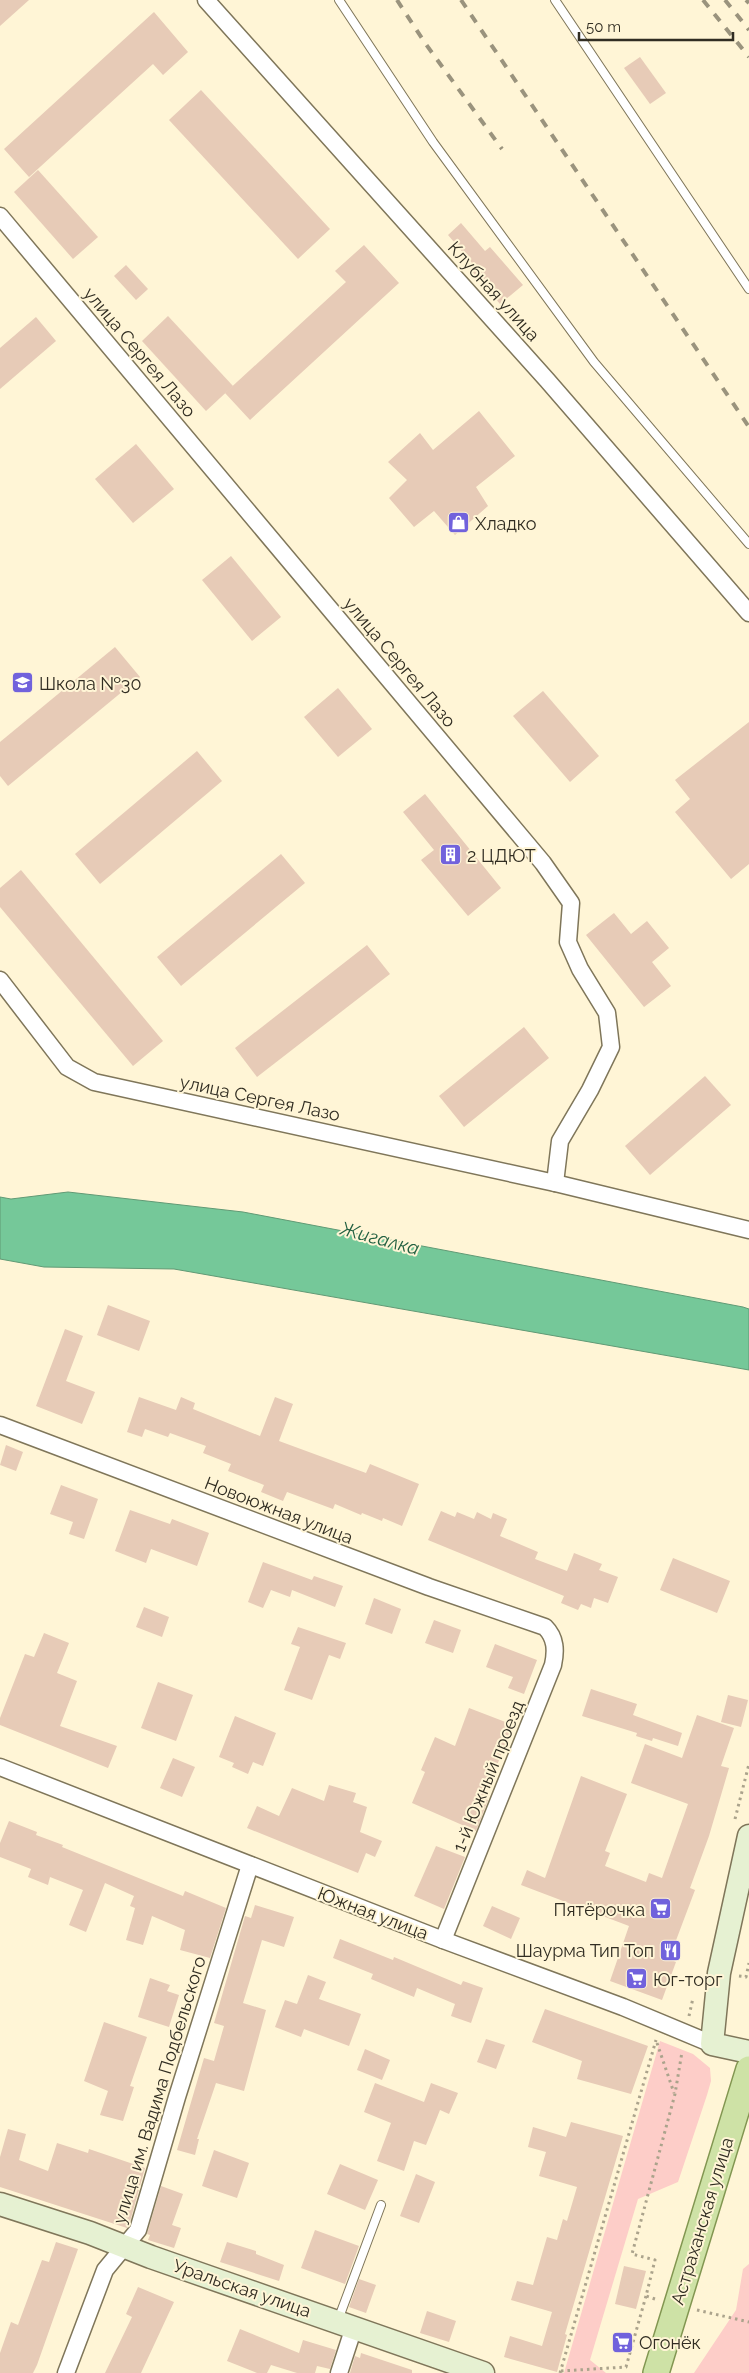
<svg xmlns="http://www.w3.org/2000/svg" width="749" height="2373" font-family="Raleway,sans-serif">
<style>
.green{fill:#fdcdc8}
.water{fill:#75c899;stroke:#619a75}
.building{fill:#e7cbb7}
.lines{fill:none;stroke-linecap:round;stroke-linejoin:round}
.lane-casing{stroke:#7f765a;stroke-width:10}
.street-casing{stroke:#7f765a;stroke-width:19}
.secondary-casing{stroke:#7f765a;stroke-width:25}
.primary-casing{stroke:#829651;stroke-width:28}
.path{stroke:#aba38c;stroke-width:3;stroke-dasharray:2.5 4;stroke-linecap:butt}
.lane{stroke:#fff;stroke-width:8}
.street{stroke:#fff;stroke-width:16}
.secondary{stroke:#e6f1d2;stroke-width:22}
.primary{stroke:#cee2a6;stroke-width:25}
.rail{stroke:#9a937d;stroke-width:4;stroke-dasharray:9 9;stroke-linecap:butt}
.labels{text-anchor:middle;dominant-baseline:central;stroke-width:4;stroke-linejoin:round;paint-order:stroke}
.street-label{font-size:18px;fill:#312d22;stroke:#fff5d6}
.poi-label{font-size:18px;fill:#312d22;stroke:#fff5d6;text-anchor:start}
.water-label{font-size:19px;font-style:italic;fill:#236041;stroke:#fff5d6}
</style>
<rect width="100%" height="100%" fill="#fff5d6"/>
<g class="green">
<path d="M660,2041l33,13 17,14 1,13 -4,14 -29,87 -40,17 -48,161 16,13h-42z"/>
<path d="M749,2264v109h-55l42,-63 7,-41z"/>
</g>
<path class="water" d="M68,1192l175,20 500,95 6,2v61l-575,-101 -130,-2 -44,-8v-62l11,2z"/>
<g class="building">
<path d="M0,0h29l-29,26z"/>
<path d="M154,12l34,40 -25,23 -10,-11 -124,113 -25,-28z"/>
<path d="M640,57l26,36 -16,11 -26,-36z"/>
<path d="M201,90l129,139 -32,30 -129,-139z"/>
<path d="M38,170l60,67 -25,22 -59,-67z"/>
<path d="M461,223l24,28 5,-4 33,38 -23,19 -32,-37 4,-4 -24,-28z"/>
<path d="M364,245l35,38 -149,137 -25,-27 121,-111 -11,-11z"/>
<path d="M126,265l22,24 -12,11 -22,-24z"/>
<path d="M168,316l65,70 -27,25 -64,-70z"/>
<path d="M36,317l20,24 -56,48v-41z"/>
<path d="M479,411l36,45 -39,31 12,19 -33,29 -21,-24 -20,16 -25,-29 18,-18 -19,-18 32,-29 13,17z"/>
<path d="M136,444l38,45 -41,34 -38,-44z"/>
<path d="M231,556l50,61 -29,24 -50,-61z"/>
<path d="M115,647l25,30 -132,109 -8,-10v-34z"/>
<path d="M338,688l34,41 -34,28 -34,-40z"/>
<path d="M543,691l56,65 -29,26 -57,-66z"/>
<path d="M749,722v142l-18,15 -56,-67 15,-13 -15,-19z"/>
<path d="M197,751l25,30 -122,103 -25,-30z"/>
<path d="M425,794l76,94 -33,28 -47,-56 13,-10 -31,-38z"/>
<path d="M281,854l24,29 -124,103 -24,-29z"/>
<path d="M21,870l142,171 -30,25 -133,-159v-19z"/>
<path d="M614,913l17,21 16,-13 22,27 -17,14 19,24 -27,21 -58,-72z"/>
<path d="M367,945l23,29 -133,103 -22,-29z"/>
<path d="M524,1027l25,31 -85,69 -25,-31z"/>
<path d="M705,1076l26,29 -81,70 -25,-29z"/>
<path d="M108,1305l42,16 -11,30 -42,-16z"/>
<path d="M65,1329l18,7 -17,45 29,11 -13,32 -46,-18z"/>
<path d="M139,1397l37,13 5,-13 14,6 -2,6 67,27 15,-39 18,7 -14,37 87,32 4,-9 49,20 -17,42 -19,-8 -1,3 -20,-8 -1,2 -26,-11 -2,5 -46,-17 -4,9 -22,-9 3,-7 -36,-14 3,-7 -28,-11 3,-7 -36,-13 -2,4 -23,-8 -3,8 -15,-5z"/>
<path d="M6,1445l17,7 -7,19 -16,-6z"/>
<path d="M61,1485l37,14 -14,40 -15,-5 4,-12 -23,-8z"/>
<path d="M130,1510l40,14 2,-5 37,14 -12,33 -46,-17 -5,14 -31,-12z"/>
<path d="M441,1511l14,6 2,-5 17,7 3,-7 14,7 2,-6 14,6 -7,17 38,16 -3,7 32,12 7,-18 28,11 -3,6 19,7 -10,26 -14,-5 -3,10 -10,-4 -3,6 -17,-7 3,-7 -136,-56z"/>
<path d="M673,1558l57,23 -13,32 -57,-23z"/>
<path d="M263,1562l49,18 2,-4 29,10 -8,21 -43,-17 -2,7 -19,-7 -8,18 -15,-6z"/>
<path d="M374,1598l27,11 -9,25 -27,-10z"/>
<path d="M144,1607l25,10 -7,20 -26,-10z"/>
<path d="M434,1620l27,10 -8,23 -28,-10z"/>
<path d="M298,1627l48,16 -6,16 -11,-4 -17,45 -28,-10 16,-43 -9,-3z"/>
<path d="M44,1633l25,10 -12,30 20,8 -17,45 57,20 -9,22 -108,-43v-7l25,-64 9,3z"/>
<path d="M495,1644l42,16 -13,34 -16,-6 5,-11 -27,-10z"/>
<path d="M158,1682l35,13 -17,46 -35,-13z"/>
<path d="M591,1689l46,15 -4,11 49,18 -4,13 -25,-8 -1,3 -16,-5 1,-3 -55,-17z"/>
<path d="M728,1695l20,5 -7,27 -20,-5z"/>
<path d="M469,1708l44,17 -29,73 4,2 -12,31 -64,-28 13,-31 -4,-2 14,-33 20,9z"/>
<path d="M697,1715l37,13 -13,38 8,2 -20,68 -19,52 5,2 -26,69 7,3 -14,38 -52,-19 19,-55 -108,-41 6,-15 18,8 36,-102 46,18 -22,57 5,2 -5,13 41,16 3,-9 13,5 26,-74 -57,-21 14,-39 37,14z"/>
<path d="M235,1716l41,17 -13,33 -10,-4 -5,12 -16,-7 2,-4 -15,-6z"/>
<path d="M173,1758l22,9 -13,30 -22,-9z"/>
<path d="M329,1785l27,8 -3,9 14,5 -7,25 22,9 -7,16 -9,-4 -8,20 -111,-45 10,-22 22,10 13,-28 32,13z"/>
<path d="M9,1821l28,11 -1,3 27,10 -1,2 121,49 2,-5 41,17 -16,50 -30,-8 5,-20 -33,-14 -9,29 -17,-5 9,-32 -5,-2 4,-10 -29,-13 -19,49 -17,-7 14,-35 -33,-13 -2,8 -20,-8 3,-8 -31,-12v-14z"/>
<path d="M436,1846l29,11 -21,52 -30,-13z"/>
<path d="M255,1905l39,12 -10,30 -22,-7 -19,63 23,7 -22,81 -28,-8 -19,56h2l-4,16 -18,-5 27,-92 10,3 10,-35 -10,-3 31,-107 6,2z"/>
<path d="M492,1906l28,12 -9,21 -28,-13z"/>
<path d="M340,1939l53,21 1,-3 67,28 2,-4 20,7 -12,35 -20,-7 4,-12 -38,-16 -3,9 -43,-18 2,-5 -40,-16z"/>
<path d="M308,1975l18,7 -7,17 42,15 -12,32 -45,-17 -3,8 -26,-10 10,-27 12,4z"/>
<path d="M150,1978l20,7 -3,6 12,4 -10,32 -31,-10z"/>
<path d="M545,2009l103,37 -17,48 -54,-15 5,-18 -50,-19z"/>
<path d="M104,2022l43,15 -17,49 4,1 -11,34 -23,-6 8,-24 -24,-10z"/>
<path d="M486,2039l19,6 -9,24 -19,-7z"/>
<path d="M365,2049l25,11 -8,20 -25,-10z"/>
<path d="M375,2083l49,19 7,-19 27,10 -9,21 -9,-4 -14,35 -12,-4 -10,30 -27,-10 14,-38 -27,-11z"/>
<path d="M571,2122l52,14 -58,198 2,1 -10,37 -53,-15 6,-21 32,10 10,-34 -41,-12 6,-19 16,4 14,-48 10,3 6,-21 4,2 10,-34 -38,-11 7,-24 -18,-5 5,-20 33,10z"/>
<path d="M8,2129l18,5 -7,26 29,11 9,-28 31,10 1,-4 56,19 -16,57 -2,3 -127,-41v-30z"/>
<path d="M214,2150l35,13 -12,35 -35,-12z"/>
<path d="M340,2164l38,16 -13,30 -38,-16z"/>
<path d="M416,2174l19,8 -16,41 -19,-7z"/>
<path d="M161,2186l22,8 -11,31 9,3 -7,20 -26,-8 2,-5 -3,-1z"/>
<path d="M315,2230l44,16 -14,38 -44,-16z"/>
<path d="M56,2242l22,7 -41,116 -4,8h-33v-20l11,-31 7,3 24,-65 7,2z"/>
<path d="M227,2242l29,9v3l28,11 -5,16 -59,-19z"/>
<path d="M624,2266l22,5 -10,38 -21,-5z"/>
<path d="M359,2279l17,6 -10,28 -17,-6z"/>
<path d="M138,2287l36,15 -33,71h-36l27,-56 -6,-3z"/>
<path d="M427,2311l29,10 -7,21 -29,-9z"/>
<path d="M240,2329l59,24 4,-13 33,10 -6,19 -13,-3 -2,7h-18l-26,-8 -4,8h-10l-30,-12z"/>
<path d="M361,2353l51,17v3h-62l5,-17 5,2z"/>
</g>
<g class="lines">
<defs>
<g id="lane">
<path d="M339,0l94,142 161,220 155,182"/>
<path d="M555,0l194,289"/>
<path d="M338,2320l43,-115"/>
</g>
<g id="street">
<path d="M206,0l341,380 202,233"/>
<path d="M0,216l543,647 28,40 -3,39 12,27 27,44 4,34 -21,43 -30,51 -5,42"/>
<path d="M0,980l67,87 27,15 461,101 194,47"/>
<path d="M0,1425l429,162 116,40c11,11 11,24 8,38l-110,275"/>
<path d="M0,1767l443,173 180,67 89,37"/>
<path d="M66,2373l39,-103 33,-40 39,-133 73,-232"/>
<path d="M339,2373l15,-46"/>
</g>
<g id="secondary">
<path d="M749,1836l-30,137 -7,71 37,8"/>
<path d="M0,2204l90,29 61,24 332,116"/>
</g>
<path id="primary" d="M656,2373l93,-304"/>
</defs>
<use href="#lane" class="lane-casing"/>
<use href="#street" class="street-casing"/>
<use href="#secondary" class="secondary-casing"/>
<use href="#primary" class="primary-casing"/>
<g class="path">
<path d="M735,1819l14,-55"/>
<path d="M739,1976l7,1 3,-14"/>
<path d="M689,2016l4,-18"/>
<path d="M657,2043l17,50"/>
<path d="M655,2299l-9,-3 9,-36 -23,-6 43,-160 7,-42"/>
<path d="M697,2310l52,12"/>
<path d="M561,2371l65,-4 20,-71"/>
<path d="M560,2373l96,-333"/>
</g>
<use href="#lane" class="lane"/>
<use href="#street" class="street"/>
<use href="#secondary" class="secondary"/>
<use href="#primary" class="primary"/>
<g class="rail">
<path d="M397,0l28,43 77,106"/>
<path d="M461,0l288,427"/>
<path d="M703,0l46,57"/>
<path d="M725,0l24,30"/>
<path d="M746,0l3,3"/>
</g>
</g>
<defs>
<symbol id="shop-square" viewBox="-11 -11 22 22"><rect x="-9" y="-9" width="18" height="18" rx="4" fill="#7162dc" stroke="#fff5d6"/><path d="M-5-2.5h2.3a2.7 3.5 0 0 1 5.4 0H5L5.5 6h-11ZM-1.5-2.5h3a1.5 2.3 0 0 0-3 0Z" fill="#fff"/></symbol>
<symbol id="school-square" viewBox="-11 -11 22 22"><rect x="-9" y="-9" width="18" height="18" rx="4" fill="#7162dc" stroke="#fff5d6"/><path d="M0-5L7-2L0 1L-7-2ZM-4 1L0 2.5L4 1V4Q0 6-4 4Z" fill="#fff"/></symbol>
<symbol id="building-square" viewBox="-11 -11 22 22"><rect x="-9" y="-9" width="18" height="18" rx="4" fill="#7162dc" stroke="#fff5d6"/><path d="M-4-6H4V6H1V3H-1V6H-4ZM-2.5-4.3h1.7v1.8h-1.7ZM.8-4.3h1.7v1.8H.8ZM-2.5-1h1.7V.8h-1.7ZM.8-1h1.7V.8H.8Z" fill="#fff"/></symbol>
<symbol id="supermarket-square" viewBox="-11 -11 22 22"><rect x="-9" y="-9" width="18" height="18" rx="4" fill="#7162dc" stroke="#fff5d6"/><path d="M-6-5.5h2.5l.6 2H6L4.5 2H-2.5L-4.4-4H-6ZM-1.5 3.2a1.3 1.3 0 1 0 .1 0ZM3 3.2a1.3 1.3 0 1 0 .1 0Z" fill="#fff"/></symbol>
<symbol id="restaurant-square" viewBox="-11 -11 22 22"><rect x="-9" y="-9" width="18" height="18" rx="4" fill="#7162dc" stroke="#fff5d6"/><path d="M-5-6h1v4h1v-4h1v4h1v-4h1v5L-1.5 .5V6h-2V.5L-5-1ZM5-6V6H3V1.5H1.5Q1.5-4 5-6Z" fill="#fff"/></symbol>
</defs>
<g fill-rule="evenodd">
<use href="#shop-square" x="446" y="510" width="25" height="25"/>
<use href="#school-square" x="10" y="670" width="25" height="25"/>
<use href="#building-square" x="438" y="842" width="25" height="25"/>
<use href="#supermarket-square" x="648" y="1896" width="25" height="25"/>
<use href="#restaurant-square" x="658" y="1938" width="25" height="25"/>
<use href="#supermarket-square" x="624" y="1966" width="25" height="25"/>
<use href="#supermarket-square" x="610" y="2330" width="25" height="25"/>
</g>
<g class="labels">
<g class="street-label">
<text transform="translate(494 291) rotate(48)">Клубная улица</text>
<text transform="translate(140 352) rotate(50)">улица Сергея Лазо</text>
<text transform="translate(400 662) rotate(50)">улица Сергея Лазо</text>
<text transform="translate(260 1098) rotate(12)">улица Сергея Лазо</text>
<text transform="translate(279 1510) rotate(21)">Новоюжная улица</text>
<text transform="translate(488 1776) rotate(-68)">1-й Южный проезд</text>
<text transform="translate(373 1913) rotate(21)">Южная улица</text>
<text transform="translate(159 2090) rotate(-73)">улица им. Вадима Подбельского</text>
<text transform="translate(702 2221) rotate(-73)">Астраханская улица</text>
<text transform="translate(242 2288) rotate(19)">Уральская улица</text>
</g>
<g class="poi-label">
<text x="475" y="523">Хладко</text>
<text x="39" y="683">Школа №30</text>
<text x="467" y="855">2 ЦДЮТ</text>
<text x="645" y="1909" text-anchor="end">Пятёрочка</text>
<text x="654" y="1950" text-anchor="end">Шаурма Тип Топ</text>
<text x="653" y="1979">Юг-торг</text>
<text x="639" y="2342">Огонёк</text>
</g>
<g class="water-label">
<text transform="translate(380 1238) rotate(15)">Жигалка</text>
</g>
</g>
<path d="M579 32v8h154v-8" fill="none" stroke="#312d22" stroke-width="2.5"/>
<text x="586" y="32" font-size="15" fill="#312d22" stroke="#fff5d6" stroke-width="4" paint-order="stroke">50 m</text>
</svg>
